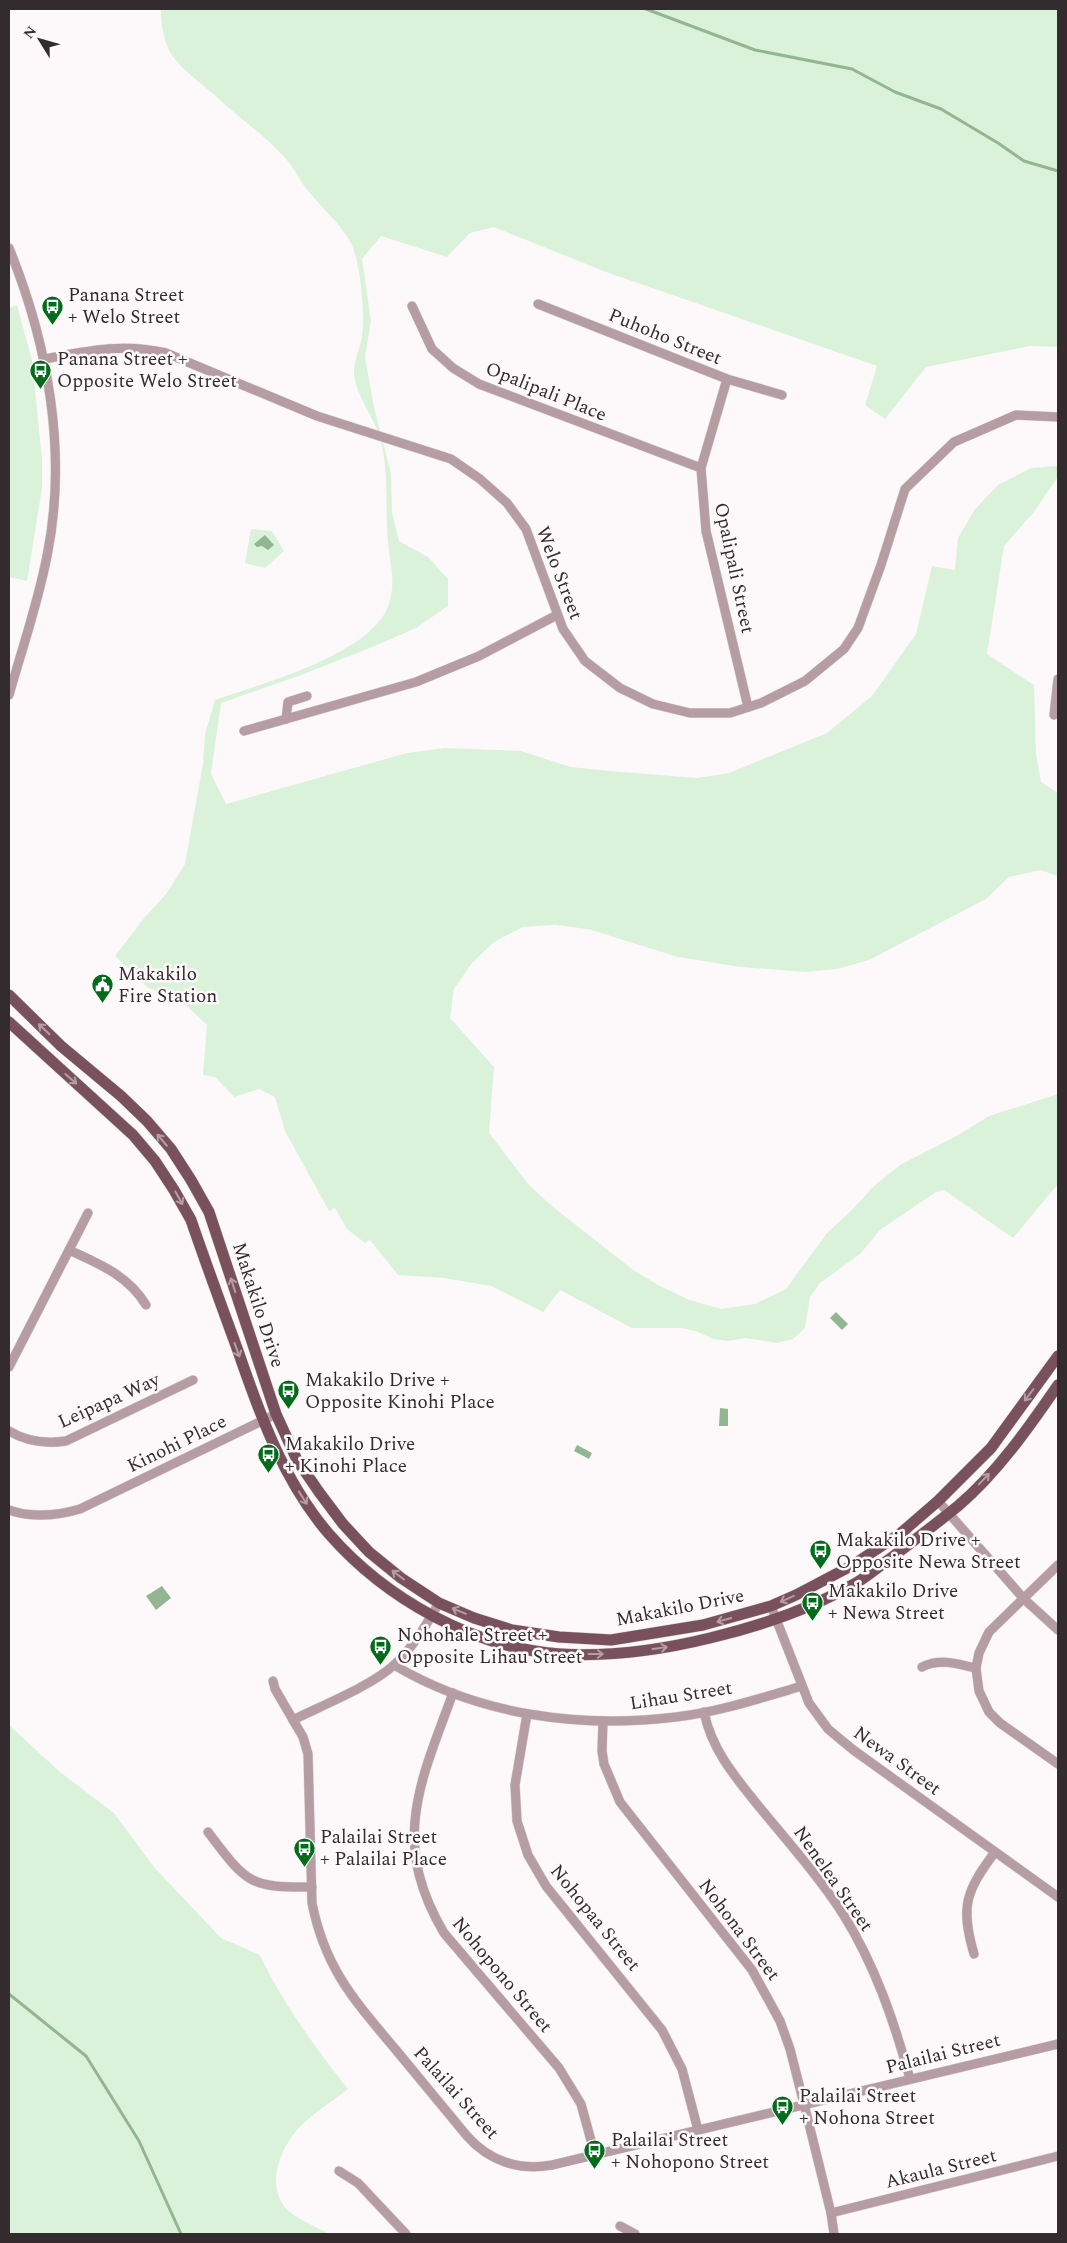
<svg xmlns="http://www.w3.org/2000/svg" width="1067" height="2243" font-family="Spectral,serif">
<style>
.green{fill:#dbf2da}
.water{fill:#91b691}
.lines{fill:none;stroke-linecap:round;stroke-linejoin:round}
.stream{stroke:#91b691;stroke-width:3}
.minor-casing{stroke:#d9d4d5;stroke-width:10}
.major-casing{stroke:#d9d4d5;stroke-width:12}
.minor{stroke:#b59da3;stroke-width:9}
.major{stroke:#79515c;stroke-width:11}
.oneway{stroke:#b49da3}
.labels{text-anchor:middle;dominant-baseline:central;stroke-width:5;stroke-linejoin:round;paint-order:stroke}
.poi-label{font-size:19px;fill:#332b2d;stroke:#fdf9fa;text-anchor:start}
.street-label{font-size:19px;fill:#332b2d;stroke:#fdf9fa}
</style>
<rect width="100%" height="100%" fill="#fdf9fa"/>
<g class="green">
<path d="M161,9h897v338l-28,-1 -104,21 -41,52 -20,-14 12,-39 -271,-94 -112,-45 -24,6 -23,24 -66,-21 -19,23 9,62 -6,36 9,50 17,67 1,39 7,28 29,16 20,22v27l-32,22 -41,18 -71,28 -83,29 -10,71 15,30 181,-51 38,-5 76,3 50,16 38,4 88,7 32,-5 98,-40 45,-37 44,-62 16,-68 23,4 3,-32 17,-29 23,-24 33,-17 27,-2v11l-25,36 -29,33 -17,108 47,31 2,69 5,28 17,11v83l-18,-6 -31,7 -23,22 -117,61 -32,9 -31,3 -65,-5 -63,-10 -90,-28 -33,-4 -32,2 -29,15 -22,21 -18,26 -4,29 44,49 -5,66 40,52 24,22 79,62 28,17 30,14 31,9 34,-5 31,-15 41,-56 24,-22 23,-25 26,-21 60,-31 29,-18 69,-22v90l-45,54 -69,-48 -8,2 -56,38 -20,24 -40,29 -10,14 -5,31 -12,11 -16,4 -32,-5 -17,3 -15,-2 -15,-7 -16,-4h-50l-72,-38 -17,22 -52,-26 -47,-8 -46,-3 -28,-35 -5,3 -18,-14 -12,-21 -6,3 -44,-80 -10,-34 -16,-8 -25,8 -19,-20 -12,-2 4,-50 -29,-27 -30,-10 -33,-32 30,-39 21,-23 19,-30 18,-100 2,-30 10,-34c47,-17 157,-45 174,-96 7,-23 1,-39 -1,-62 -3,-33 1,-68 -7,-101 -5,-21 -28,-49 -27,-70 0,-10 5,-20 7,-30 5,-23 0,-79 -11,-100 -11,-18 -27,-32 -40,-48 -8,-8 -13,-20 -20,-29 -19,-24 -46,-42 -69,-63 -16,-16 -39,-29 -51,-49 -6,-11 -10,-31 -9,-43z"/>
<path d="M17,305l15,55 10,99v29l-15,93 -18,-4v-269z"/>
<path d="M251,529l21,2 12,20 -19,17 -20,-5z"/>
<path d="M9,1725l51,47 54,41 40,54 67,71 39,17c23,49 55,92 88,134 -16,13 -37,25 -51,41 -17,20 -30,52 -13,76 8,12 33,20 45,28h-320z"/>
</g>
<g class="water">
<path d="M265,535l9,10 -6,5 -6,-4 -5,1 -3,-3z"/>
<path d="M836,1312l12,12 -6,6 -12,-12z"/>
<path d="M720,1408l8,1v17h-9z"/>
<path d="M577,1445l15,8 -3,6 -15,-8z"/>
<path d="M162,1586l9,12 -15,12 -10,-14z"/>
</g>
<g class="lines">
<g class="stream">
<path d="M646,9l109,41 97,19 43,23 46,17 57,34 26,18 34,10"/>
<path d="M9,1994l77,62 53,85 42,93"/>
</g>
<defs>
<g id="minor">
<path d="M9,248c39,96 59,205 38,308 -9,47 -25,93 -38,139"/>
<path d="M538,304l189,75 55,16"/>
<path d="M412,306l20,43 21,19 26,16 222,84"/>
<path d="M44,359c44,-8 78,-16 122,-6l151,63 134,43 29,20 27,24 19,26 37,100 22,32 35,27 33,16 37,9h40l31,-10 44,-22 39,-32 14,-21 23,-63 24,-76 49,-47 62,-27 42,2"/>
<path d="M727,379l-26,89 5,63 42,176"/>
<path d="M1054,715l4,-36"/>
<path d="M286,719l2,-17 19,-6"/>
<path d="M244,731l172,-49 63,-26 78,-41"/>
<path d="M69,1250c30,14 59,25 77,55"/>
<path d="M9,1367l79,-154"/>
<path d="M9,1431c18,11 36,13 57,10l127,-61"/>
<path d="M938,1501l86,98 34,31"/>
<path d="M9,1510c23,8 47,6 71,-1l196,-95"/>
<path d="M1058,1565l-69,67 -10,21 -3,15 3,23 10,21 11,11 58,41"/>
<path d="M771,1606l38,97 19,26 24,20 206,148"/>
<path d="M394,1665c84,50 186,64 282,52 43,-5 85,-19 126,-31"/>
<path d="M922,1667c18,-9 35,-3 54,1"/>
<path d="M273,1681l2,8 28,48 5,17 4,149c13,66 43,98 84,147 24,29 47,57 71,86 22,25 52,35 85,29l506,-121"/>
<path d="M453,1693c-33,90 -63,149 -9,240l115,135 22,36 14,51"/>
<path d="M704,1712c8,39 32,66 57,97 28,34 58,68 82,105 32,51 51,107 67,165"/>
<path d="M527,1714l-12,71 2,36 11,34 18,31 116,144 20,39 16,61"/>
<path d="M293,1720c30,-15 78,-34 101,-55 19,-17 32,-40 45,-62"/>
<path d="M603,1721l-1,30 2,13 16,38 132,168 28,51 10,28 14,55 27,109 3,21"/>
<path d="M208,1832c38,50 40,56 104,55"/>
<path d="M974,1954c-14,-48 -8,-63 21,-102"/>
<path d="M339,2171l19,12 48,51"/>
<path d="M831,2213l227,-57"/>
<path d="M620,2226l15,8"/>
</g>
<g id="major">
<path d="M9,995l52,51 60,50 26,25 24,28 20,31 18,32 67,202 21,46 22,32 24,32 26,28 32,26 38,25 35,15 38,12 47,7 52,3 92,-15 68,-19 25,-11 57,-30 48,-32 37,-32 53,-53 67,-92"/>
<path d="M9,1022l124,113 22,26 19,29 17,30c15,44 31,87 47,131 22,64 46,131 91,183 57,65 144,114 231,120 51,3 101,-4 150,-16 50,-12 101,-29 146,-55 12,-7 23,-17 35,-25 22,-17 45,-34 67,-52 39,-33 71,-79 100,-121"/>
</g>
</defs>
<use href="#minor" class="minor-casing"/>
<use href="#major" class="major-casing"/>
<use href="#minor" class="minor"/>
<use href="#major" class="major"/>
</g>
<defs><path id="oneway-shaft" d="M-6 0H5M1.5-3L5.5 0L1.5 3" fill="none" stroke-width="1.6" stroke-linecap="round" stroke-linejoin="round" transform="scale(1.25)"/></defs>
<g class="oneway">
<use href="#oneway-shaft" transform="translate(44 1029) rotate(-136)"/>
<use href="#oneway-shaft" transform="translate(71 1079) rotate(41)"/>
<use href="#oneway-shaft" transform="translate(162 1140) rotate(-130)"/>
<use href="#oneway-shaft" transform="translate(179 1198) rotate(61)"/>
<use href="#oneway-shaft" transform="translate(233 1285) rotate(-108)"/>
<use href="#oneway-shaft" transform="translate(237 1350) rotate(70)"/>
<use href="#oneway-shaft" transform="translate(1029 1395) rotate(127)"/>
<use href="#oneway-shaft" transform="translate(984 1479) rotate(-46)"/>
<use href="#oneway-shaft" transform="translate(303 1498) rotate(58)"/>
<use href="#oneway-shaft" transform="translate(398 1575) rotate(-143)"/>
<use href="#oneway-shaft" transform="translate(787 1599) rotate(156)"/>
<use href="#oneway-shaft" transform="translate(459 1611) rotate(-157)"/>
<use href="#oneway-shaft" transform="translate(724 1620) rotate(165)"/>
<use href="#oneway-shaft" transform="translate(660 1648) rotate(-8)"/>
<use href="#oneway-shaft" transform="translate(596 1654)"/>
</g>
<defs>
<symbol id="bus-pin" viewBox="-11 -11 22 30"><path d="M0 17L-7.5 6A9.5 9.5 0 1 1 7.5 6Z" fill="#026c1b" stroke="#fdf9fa"/><path d="M-5-6H5V4H4V6H2V4H-2V6H-4V4H-5ZM-3.5-4V0h7V-4ZM-3.5 1.2v1.5H-2V1.2ZM2 1.2v1.5H3.5V1.2Z" fill="#fff"/></symbol>
<symbol id="civic-pin" viewBox="-11 -11 22 30"><path d="M0 17L-7.5 6A9.5 9.5 0 1 1 7.5 6Z" fill="#026c1b" stroke="#fdf9fa"/><path d="M-.6-6.5H3V-4.5H.6V-3L4-1V1h2V6H-6V1h2V-1L-.6-3ZM-1.2 2.5V6h2.4V2.5Z" fill="#fff"/></symbol>
</defs>
<g fill-rule="evenodd">
<use href="#bus-pin" x="40" y="294" width="25" height="34"/>
<use href="#bus-pin" x="28" y="358" width="25" height="34"/>
<use href="#civic-pin" x="90" y="972" width="25" height="34"/>
<use href="#bus-pin" x="276" y="1378" width="25" height="34"/>
<use href="#bus-pin" x="256" y="1442" width="25" height="34"/>
<use href="#bus-pin" x="808" y="1538" width="25" height="34"/>
<use href="#bus-pin" x="800" y="1590" width="25" height="34"/>
<use href="#bus-pin" x="368" y="1634" width="25" height="34"/>
<use href="#bus-pin" x="292" y="1836" width="25" height="34"/>
<use href="#bus-pin" x="770" y="2094" width="25" height="34"/>
<use href="#bus-pin" x="582" y="2138" width="25" height="34"/>
</g>
<g class="labels">
<g class="poi-label">
<text x="68" y="295">Panana Street<tspan x="68" dy="22">+ Welo Street</tspan></text>
<text x="57" y="359">Panana Street +<tspan x="57" dy="22">Opposite Welo Street</tspan></text>
<text x="118" y="974">Makakilo<tspan x="118" dy="22">Fire Station</tspan></text>
<text x="305" y="1380">Makakilo Drive +<tspan x="305" dy="22">Opposite Kinohi Place</tspan></text>
<text x="285" y="1444">Makakilo Drive<tspan x="285" dy="22">+ Kinohi Place</tspan></text>
<text x="836" y="1540">Makakilo Drive +<tspan x="836" dy="22">Opposite Newa Street</tspan></text>
<text x="828" y="1591">Makakilo Drive<tspan x="828" dy="22">+ Newa Street</tspan></text>
<text x="397" y="1635">Nohohale Street +<tspan x="397" dy="22">Opposite Lihau Street</tspan></text>
<text x="320" y="1837">Palailai Street<tspan x="320" dy="22">+ Palailai Place</tspan></text>
<text x="799" y="2096">Palailai Street<tspan x="799" dy="22">+ Nohona Street</tspan></text>
<text x="611" y="2140">Palailai Street<tspan x="611" dy="22">+ Nohopono Street</tspan></text>
</g>
<g class="street-label">
<text transform="translate(665 337) rotate(22)">Puhoho Street</text>
<text transform="translate(546 392) rotate(22)">Opalipali Place</text>
<text transform="translate(734 568) rotate(78)">Opalipali Street</text>
<text transform="translate(559 573) rotate(69)">Welo Street</text>
<text transform="translate(258 1305) rotate(72)">Makakilo Drive</text>
<text transform="translate(109 1401) rotate(-24)">Leipapa Way</text>
<text transform="translate(177 1444) rotate(-26)">Kinohi Place</text>
<text transform="translate(680 1608) rotate(-11)">Makakilo Drive</text>
<text transform="translate(681 1696) rotate(-9)">Lihau Street</text>
<text transform="translate(897 1761) rotate(36)">Newa Street</text>
<text transform="translate(833 1879) rotate(55)">Nenelea Street</text>
<text transform="translate(595 1918) rotate(51)">Nohopaa Street</text>
<text transform="translate(739 1930) rotate(53)">Nohona Street</text>
<text transform="translate(502 1975) rotate(50)">Nohopono Street</text>
<text transform="translate(943 2054) rotate(-14)">Palailai Street</text>
<text transform="translate(456 2093) rotate(48)">Palailai Street</text>
<text transform="translate(941 2169) rotate(-14)">Akaula Street</text>
</g>
</g>
<rect width="1067" height="2243" fill="none" stroke="#332b2d" stroke-width="20"/>
<g transform="translate(40 40) rotate(307)" stroke="#fdf9fa" stroke-width="4" paint-order="stroke">
<path d="M0-4L9 19L0 12L-9 19Z" fill="#332b2d"/>
<text y="-8" font-size="14" font-weight="bold" text-anchor="middle" fill="#332b2d">N</text>
</g>
</svg>
